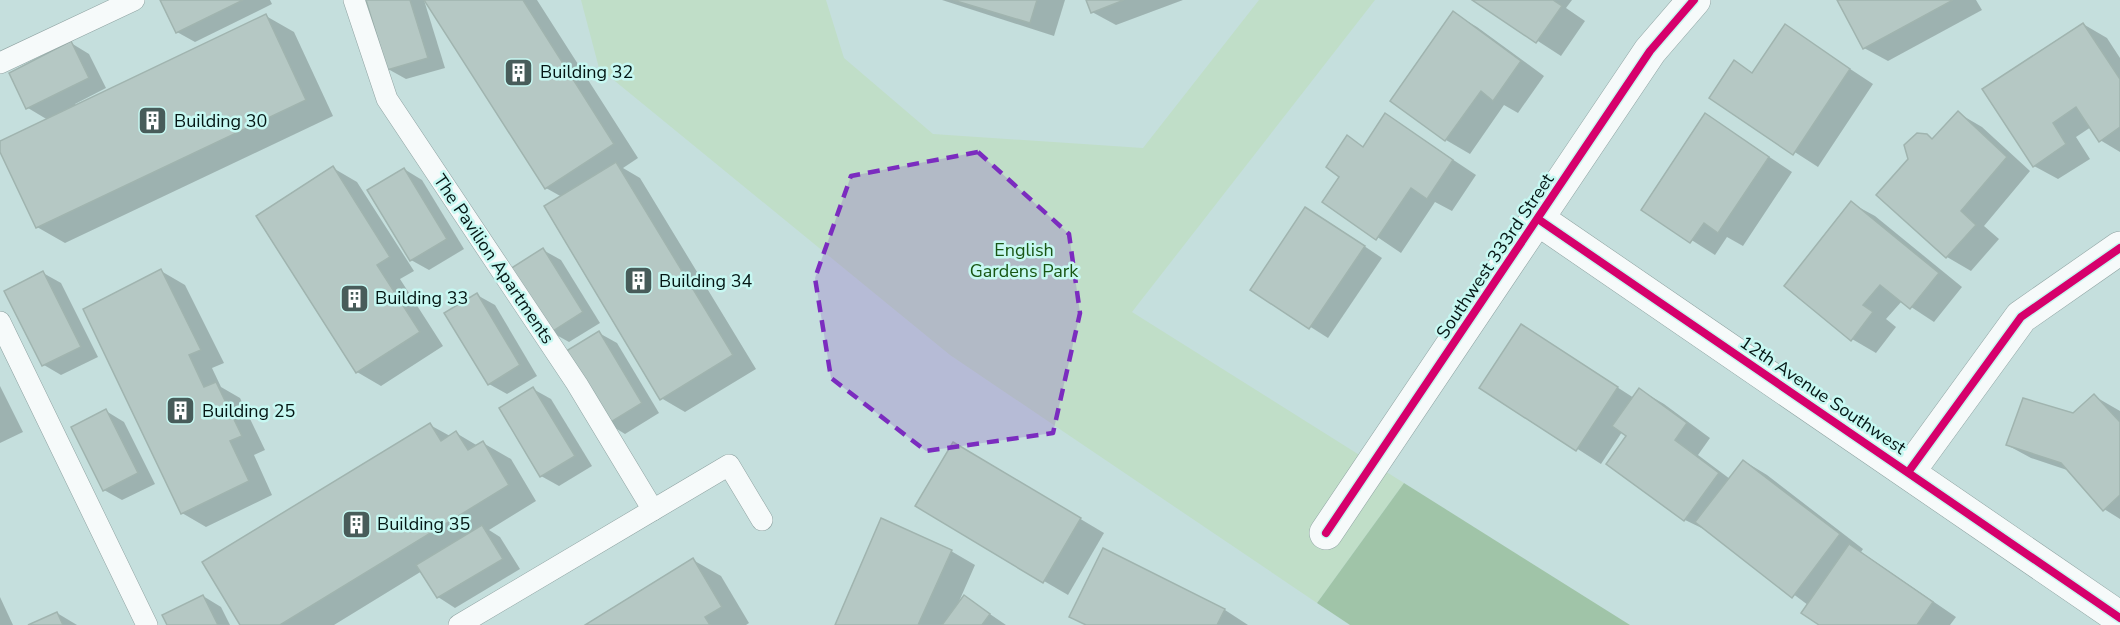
<svg xmlns="http://www.w3.org/2000/svg" width="2120" height="625" font-family="'Nunito Sans',sans-serif">
<style>
.green{fill:#c0dec8}
.forest{fill:#a0c4a8}
.shadow{fill:#0003}
.building{fill:#b5c8c4;stroke:#a0b4af;stroke-width:1.5}
.lines{fill:none;stroke-linecap:round;stroke-linejoin:round}
.service-casing{stroke:#8fa3a2;stroke-width:22}
.minor-casing{stroke:#8fa3a2;stroke-width:34}
.service{stroke:#f6fafa;stroke-width:21}
.minor{stroke:#f6fafa;stroke-width:33}
.cycleway-casing{stroke:#c7f8f2;stroke-width:11}
.cycleway{stroke:#d6006c;stroke-width:8}
.marked{fill:#7b2cbf;fill-opacity:0.2;stroke:#7b2cbf;stroke-width:4.5;stroke-dasharray:12 8;stroke-linejoin:round}
.labels{text-anchor:middle;dominant-baseline:central;stroke-width:5;stroke-linejoin:round;paint-order:stroke}
.poi-label{font-size:18px;fill:#041614;stroke:#c7f8f2;text-anchor:start}
.park-label{font-size:18px;fill:#185613;stroke:#c7f8f2}
.street-label{font-size:18px;fill:#041614;stroke:#c7f8f2}
</style>
<rect width="100%" height="100%" fill="#c5dfdd"/>
<path class="green" d="M581,0h245l18,58 89,76 210,14 116,-148h116l-243,312 272,171 -87,120 -367,-248 -351,-287z"/>
<path class="forest" d="M1404,483l226,142h-280l-33,-22z"/>
<g class="shadow">
<path d="M161,0h109l2,4 -77,38 -18,-10z"/>
<path d="M367,0h57l21,68 -39,11 -18,-10z"/>
<path d="M426,0h111l101,158 -15,10 17,10 116,191 -71,43 -24,-14 -99,-201 -16,-9z"/>
<path d="M942,0h123l-11,36z"/>
<path d="M1088,0h95l-67,25 -24,-13z"/>
<path d="M1475,0h97l-6,8 19,13 -24,35z"/>
<path d="M1839,0h137l6,10 -94,51 -24,-13z"/>
<path d="M1453,13l24,14 67,49 -26,37 -14,-8 -34,49 -24,-14z"/>
<path d="M266,16l28,16 39,84 -268,127 -28,-16 -37,-78v-6l48,-23 -20,-12 43,-65 18,11 17,34 -31,16 1,2z"/>
<path d="M2083,24l24,14 13,20v94l-20,-12 -9,-13 -15,10 14,22 -32,20 -24,-13z"/>
<path d="M1785,26l88,58 -55,83 -107,-69 23,-36 20,12z"/>
<path d="M1958,113l24,14 48,44 -46,55 15,13 -28,32 -24,-14 -69,-62 31,-35 25,-20z"/>
<path d="M1386,115l90,60 -24,36 -17,-9 -34,51 -77,-52 17,-25 6,-39 17,10z"/>
<path d="M1706,115l86,57 -49,74 -16,-9 -12,18 -72,-46z"/>
<path d="M333,168l24,14 57,89 -14,8 43,67 -62,40 -24,-14z"/>
<path d="M404,169l18,11 42,69 -35,21 -18,-10z"/>
<path d="M1851,203l24,13 87,71 -28,35 -32,-21 -16,18 10,8 -20,26 -24,-14z"/>
<path d="M1324,219l58,39 -54,80 -76,-48z"/>
<path d="M543,250l18,10 39,63 -31,19 -18,-10z"/>
<path d="M161,271l24,14 39,78 -12,5 9,19 19,11 25,52 -11,5 18,40 -66,32 -24,-14z"/>
<path d="M43,273l18,10 37,74 -37,18 -17,-10z"/>
<path d="M477,295l18,10 42,71 -30,18 -18,-10z"/>
<path d="M1522,326l112,72 6,-8 24,14 46,34 -12,17 32,24 14,-18 23,14 96,74 -2,3 95,65 -6,8h-129l-13,-20 -98,-73 -25,-12 -57,-84 -6,-4 -21,32 -120,-77z"/>
<path d="M599,333l18,10 42,70 -34,21 -18,-11z"/>
<path d="M0,386l23,46 -23,11z"/>
<path d="M533,389l18,10 41,67 -33,20 -18,-10z"/>
<path d="M2094,396l26,15v108l-16,-10 -34,-38 -39,-13 -24,-13 66,-30z"/>
<path d="M106,411l18,11 31,62 -33,16 -18,-10z"/>
<path d="M430,425l20,11 6,-3 22,13 5,-3 28,16 25,42 -47,29 11,7 20,32 -65,39 -17,-11 -16,-26 -88,54h-93z"/>
<path d="M978,458l126,75 -36,62 -24,-14z"/>
<path d="M1104,550l121,60 23,15h-162z"/>
<path d="M951,551l24,14 -18,41 8,-9 41,28h-170z"/>
<path d="M693,560l28,16 28,47 -3,2h-158z"/>
<path d="M203,596l18,11 9,18h-62z"/>
<path d="M0,597l13,28h-13z"/>
<path d="M57,613l20,12h-45z"/>
</g>
<g class="building">
<path d="M160,0h83l-67,33z"/>
<path d="M366,0h44l18,58 -41,12z"/>
<path d="M424,0h99l91,144 -69,45z"/>
<path d="M953,0h84l-7,23z"/>
<path d="M1086,0h38l-33,13z"/>
<path d="M1472,0h81l9,6 -26,37z"/>
<path d="M1837,0h116l-90,49z"/>
<path d="M1453,11l68,50 -28,40 -12,-10 -36,50 -55,-40z"/>
<path d="M266,14l40,86 -270,128 -36,-76v-11z"/>
<path d="M2083,23l37,56v48l-21,15 -23,-35 -23,16 13,21 -33,23 -51,-78z"/>
<path d="M1785,24l65,45 -57,86 -84,-57 25,-38 18,13z"/>
<path d="M71,41l18,37 -63,31 -17,-36z"/>
<path d="M1958,111l49,46 -46,54 15,14 -30,33 -70,-63 32,-36 -4,-14 13,-12 10,1 5,5z"/>
<path d="M1385,113l68,47 -26,39 -16,-11 -35,52 -54,-38 17,-25 -13,-10 21,-32 16,12z"/>
<path d="M1705,113l64,44 -51,76 -14,-10 -14,20 -49,-33z"/>
<path d="M616,162l117,193 -73,45 -116,-194z"/>
<path d="M333,166l57,91 -13,8 43,67 -64,41 -100,-157z"/>
<path d="M404,168l43,71 -37,22 -43,-71z"/>
<path d="M1851,201l88,72 -29,36 -30,-24 -17,20 10,7 -22,29 -67,-55z"/>
<path d="M1305,207l60,39 -56,83 -59,-39z"/>
<path d="M543,248l40,64 -33,21 -40,-64z"/>
<path d="M161,269l40,81 -12,5 15,32 12,-5 26,54 -12,5 19,40 -68,33 -98,-205z"/>
<path d="M43,271l38,76 -39,19 -38,-75z"/>
<path d="M477,293l43,72 -32,20 -44,-72z"/>
<path d="M1521,324l97,63 -42,64 -97,-63z"/>
<path d="M599,331l43,72 -36,22 -43,-72z"/>
<path d="M533,387l42,69 -35,21 -41,-69z"/>
<path d="M1639,388l48,35 -12,17 44,33 -35,48 -78,-57 20,-28 -14,-10z"/>
<path d="M2094,394l26,28v73l-17,16 -42,-48 -55,-18 17,-47 50,15z"/>
<path d="M106,409l32,64 -35,18 -32,-64z"/>
<path d="M430,423l11,18 15,-10 12,19 15,-9 26,44 -229,140h-40l-38,-63z"/>
<path d="M953,442l128,76 -38,65 -128,-77z"/>
<path d="M1743,460l97,74 -48,64 -97,-76z"/>
<path d="M881,518l71,32 -34,75h-83z"/>
<path d="M482,525l21,34 -66,39 -21,-33z"/>
<path d="M1849,544l84,58 -16,23h-98l-18,-12z"/>
<path d="M1103,548l122,61 -8,16h-131l-17,-8z"/>
<path d="M693,558l29,49 -17,10 5,8h-125z"/>
<path d="M203,595l15,30h-51l-5,-10z"/>
<path d="M964,595l26,19 -8,11h-40z"/>
<path d="M57,612l6,13h-35z"/>
</g>
<g class="lines">
<defs>
<g id="service">
<path d="M354,0l33,99 190,285 76,126 76,-45 33,55"/>
<path d="M0,63l134,-63"/>
<path d="M0,322l147,303"/>
<path d="M459,625l194,-115"/>
</g>
<g id="minor">
<path d="M1538,219l582,399"/>
<path d="M1909,471l112,-154 99,-69"/>
<path d="M1326,533l324,-482 44,-51"/>
</g>
</defs>
<use href="#service" class="service-casing"/>
<use href="#minor" class="minor-casing"/>
<use href="#service" class="service"/>
<use href="#minor" class="minor"/>
<defs>
<g id="cycleway">
<path d="M1538,219l582,399"/>
<path d="M1909,471l112,-154 99,-69"/>
<path d="M1326,533l324,-482 44,-51"/>
</g>
</defs>
<use href="#cycleway" class="cycleway-casing"/>
<use href="#cycleway" class="cycleway"/>
</g>
<path class="marked" d="M978,152l91,82 11,79 -27,120 -127,18 -95,-73 -16,-100 36,-102z"/>
<defs>
<symbol id="building-square" viewBox="-11 -11 22 22"><rect x="-9" y="-9" width="18" height="18" rx="4" fill="#485c5a" stroke="#c7f8f2"/><path d="M-4-6H4V6H1V3H-1V6H-4ZM-2.5-4.3h1.7v1.8h-1.7ZM.8-4.3h1.7v1.8H.8ZM-2.5-1h1.7V.8h-1.7ZM.8-1h1.7V.8H.8Z" fill="#fff"/></symbol>
</defs>
<g fill-rule="evenodd">
<use href="#building-square" x="502" y="56" width="33" height="33"/>
<use href="#building-square" x="136" y="104" width="33" height="33"/>
<use href="#building-square" x="622" y="264" width="33" height="33"/>
<use href="#building-square" x="338" y="282" width="33" height="33"/>
<use href="#building-square" x="164" y="394" width="33" height="33"/>
<use href="#building-square" x="340" y="508" width="33" height="33"/>
</g>
<g class="labels">
<g class="poi-label">
<text x="540" y="72">Building 32</text>
<text x="174" y="121">Building 30</text>
<text x="659" y="281">Building 34</text>
<text x="375" y="298">Building 33</text>
<text x="202" y="411">Building 25</text>
<text x="377" y="524">Building 35</text>
</g>
<g class="park-label">
<text x="1024" y="250">English<tspan x="1024" dy="21">Gardens Park</tspan></text>
</g>
<g class="street-label">
<text transform="translate(1495 256) rotate(-56)">Southwest 333rd Street</text>
<text transform="translate(494 259) rotate(56)">The Pavilion Apartments</text>
<text transform="translate(1823 395) rotate(34)">12th Avenue Southwest</text>
</g>
</g>
</svg>
